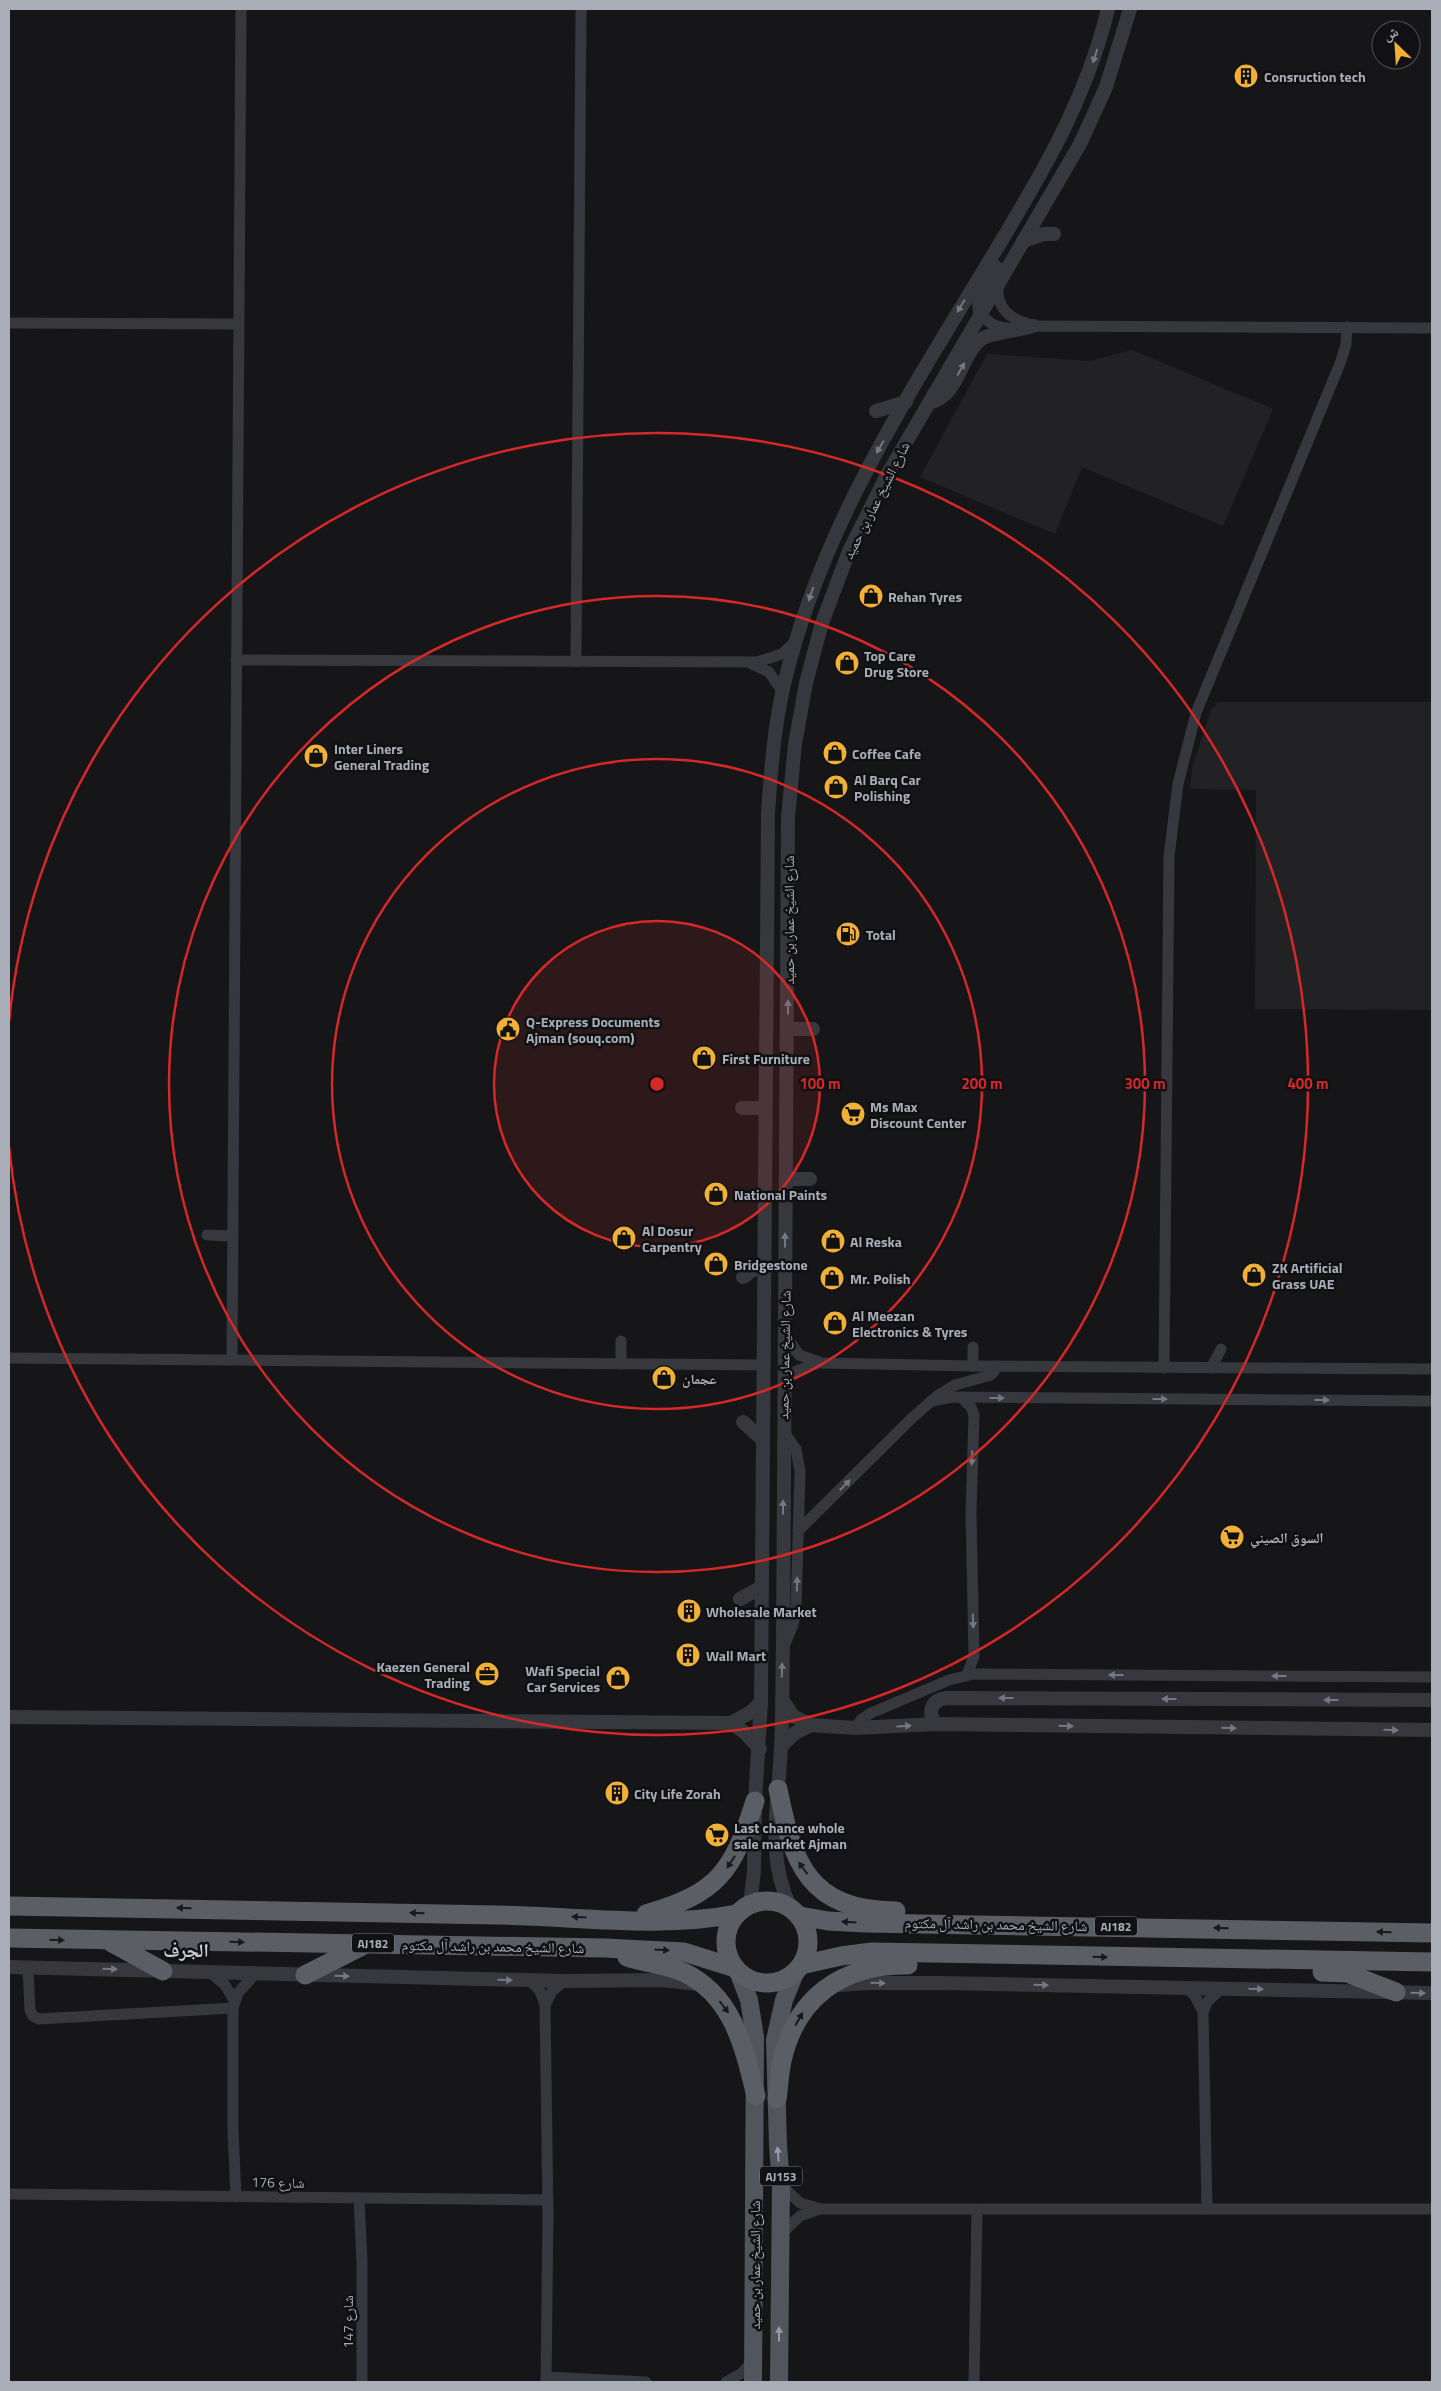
<svg xmlns="http://www.w3.org/2000/svg" width="1441" height="2391" font-family="'Titillium Web','Noto Naskh Arabic',sans-serif">
<style>
.built{fill:#222225}
.lines{fill:none;stroke-linecap:round;stroke-linejoin:round}
.minor{stroke:#37383d;stroke-width:11}
.tertiary{stroke:#37383d;stroke-width:14}
.primary{stroke:#53555c;stroke-width:18}
.trunk{stroke:#5b5e65;stroke-width:19}
.oneway{fill:#757881}
.oneway2{fill:#18191b}
.oneway3{fill:#979ba6}
.ring{fill:none;stroke:#d62828;stroke-width:2.5}
.labels{text-anchor:middle;dominant-baseline:central;stroke-width:5;stroke-linejoin:round;paint-order:stroke}
.shield{fill:#111113;stroke:#7b7e86;stroke-width:1}
.shield-label{font-size:12px;font-weight:bold;fill:#a8adb8}
.poi-label{font-size:14px;font-weight:bold;fill:#a8adb8;stroke:#111113;text-anchor:start}
.street-label{font-size:14px;fill:#a8adb8;stroke:#111113}
.district-label{font-size:19px;font-weight:bold;fill:#c9ccd4;stroke:#111113}
.centre{fill:#d62828;stroke:#111113;stroke-width:2.5}
.ring-label{font-size:15px;text-anchor:middle;font-weight:bold;fill:#d62828;stroke:#111113;stroke-width:5;stroke-linejoin:round;paint-order:stroke}
</style>
<rect width="100%" height="100%" fill="#161618"/>
<g class="built">
<path d="M1132,350l141,59 -50,117 -141,-59 -27,67 -135,-57 67,-123 103,7z"/>
<path d="M1219,702h213v308l-177,-1 1,-219 -66,-1 2,-21 19,-58z"/>
</g>
<g class="lines">
<g class="minor">
<path d="M998,285c-2,24 12,34 33,40"/>
<path d="M981,314c13,18 33,15 52,12l399,2"/>
<path d="M9,323l229,1"/>
<path d="M236,660l521,2 25,-8 13,-12"/>
<path d="M576,662l5,-653"/>
<path d="M752,664l17,8 13,19"/>
<path d="M207,1235l25,1"/>
<path d="M785,1335l14,20 23,8 151,3 459,3"/>
<path d="M9,1358l755,7"/>
<path d="M232,1359l9,-1350"/>
<path d="M621,1364v-23"/>
<path d="M973,1366v-19"/>
<path d="M1164,1368l5,-512 9,-72 18,-71 145,-352 5,-17 1,-17"/>
<path d="M1211,1368l10,-19"/>
<path d="M784,1382l13,-11 21,-8"/>
<path d="M961,1397l10,10 3,8 -3,98 3,143 -7,19"/>
<path d="M931,1401l22,-4 479,4"/>
<path d="M783,1431l13,18 4,22 -4,139 -3,15 -9,21"/>
<path d="M798,1531l113,-112 26,-23 18,-11 36,-10 7,-9"/>
<path d="M855,1728l7,-9 9,-6 78,-33 25,-6 458,3"/>
<path d="M28,1968l2,42 3,6 6,3 194,-11"/>
<path d="M211,1973l14,12 9,15"/>
<path d="M530,1980l10,11 5,14 3,210 -2,167"/>
<path d="M1187,1988l8,8 8,16 4,197"/>
<path d="M545,2005l7,-14 12,-10"/>
<path d="M1203,2012l5,-11 13,-12"/>
<path d="M781,2185l19,18 21,6h611"/>
<path d="M9,2194l539,6"/>
<path d="M236,2197l-3,-67v-122l5,-15 17,-19"/>
<path d="M359,2198l3,64v120"/>
<path d="M780,2235l20,-19 19,-7"/>
<path d="M546,2377l100,5"/>
<path d="M726,2382l16,-9 12,-13"/>
<path d="M974,2382l3,-173"/>
</g>
<g class="tertiary">
<path d="M1023,241l21,-7h10"/>
<path d="M981,314c-7,-17 7,-33 15,-47"/>
<path d="M929,403c33,-9 30,-49 54,-65 8,-5 37,-8 50,-12"/>
<path d="M876,411l30,-9"/>
<path d="M788,1029h25"/>
<path d="M742,1108h23"/>
<path d="M786,1179h24"/>
<path d="M743,1277l21,-15"/>
<path d="M743,1422l20,18"/>
<path d="M740,1599l22,-12"/>
<path d="M782,1699l11,17 18,9 44,3 81,-4 496,6"/>
<path d="M9,1717l722,6 20,-11 10,-10"/>
<path d="M731,1723l13,9 16,17"/>
<path d="M936,1724c-9,-11 -5,-24 10,-26l486,2"/>
<path d="M781,1746l14,-13 16,-8"/>
<path d="M750,1905l4,-34 1,-70 6,-99 7,-890c3,-41 6,-83 15,-123 34,-150 114,-276 193,-406 54,-90 107,-171 132,-274"/>
<path d="M790,1907c-25,-55 -11,-103 -9,-161 2,-33 1,-66 2,-99l5,-830 7,-73 11,-61 16,-60 27,-72 38,-76 193,-331 26,-57 24,-78"/>
<path d="M9,1967l555,14 98,-1 36,4"/>
<path d="M838,1985l30,-2h73l491,10"/>
</g>
<g class="primary">
<path d="M738,1971l11,29 6,37 -2,345"/>
<path d="M779,2382l2,-197 -3,-40 -3,-105 9,-40 11,-27"/>
</g>
<g class="trunk">
<path d="M778,1789c15,75 30,121 118,122"/>
<circle cx="767" cy="1942" r="41"/>
<path d="M9,1906c162,2 324,5 487,9 79,1 162,14 241,-1"/>
<path d="M646,1914c73,-21 87,-43 109,-113"/>
<path d="M800,1916l28,5 38,2 566,10"/>
<path d="M9,1938l596,10 79,4 51,16"/>
<path d="M112,1943l51,28"/>
<path d="M627,1957c18,6 38,7 56,15 50,23 61,75 73,124"/>
<path d="M801,1965l40,-9 31,-4 560,10"/>
<path d="M1322,1972l25,1 49,19"/>
<path d="M305,1975l59,-30"/>
<path d="M777,2099c2,-12 2,-25 5,-38 14,-64 61,-97 126,-96"/>
</g>
</g>
<defs><path id="oneway-solid" d="M-6-.8H1V-3.2L6.5 0L1 3.2V.8H-6Z" transform="scale(1.25)"/></defs>
<g class="oneway">
<use href="#oneway-solid" transform="translate(1095 56) rotate(108)"/>
<use href="#oneway-solid" transform="translate(961 306) rotate(121)"/>
<use href="#oneway-solid" transform="translate(961 369) rotate(-60)"/>
<use href="#oneway-solid" transform="translate(880 447) rotate(120)"/>
<use href="#oneway-solid" transform="translate(811 594) rotate(109)"/>
<use href="#oneway-solid" transform="translate(788 1007) rotate(-90)"/>
<use href="#oneway-solid" transform="translate(785 1240) rotate(-90)"/>
<use href="#oneway-solid" transform="translate(997 1398)"/>
<use href="#oneway-solid" transform="translate(1160 1399)"/>
<use href="#oneway-solid" transform="translate(1322 1400)"/>
<use href="#oneway-solid" transform="translate(972 1458) rotate(92)"/>
<use href="#oneway-solid" transform="translate(845 1485) rotate(-45)"/>
<use href="#oneway-solid" transform="translate(783 1507) rotate(-90)"/>
<use href="#oneway-solid" transform="translate(797 1584) rotate(-89)"/>
<use href="#oneway-solid" transform="translate(973 1621) rotate(88)"/>
<use href="#oneway-solid" transform="translate(782 1670) rotate(-88)"/>
<use href="#oneway-solid" transform="translate(1116 1675) rotate(-180)"/>
<use href="#oneway-solid" transform="translate(1279 1676) rotate(-180)"/>
<use href="#oneway-solid" transform="translate(1006 1698) rotate(-180)"/>
<use href="#oneway-solid" transform="translate(1169 1699) rotate(-180)"/>
<use href="#oneway-solid" transform="translate(1331 1700) rotate(-180)"/>
<use href="#oneway-solid" transform="translate(904 1726) rotate(-3)"/>
<use href="#oneway-solid" transform="translate(1066 1726) rotate(1)"/>
<use href="#oneway-solid" transform="translate(1229 1728) rotate(1)"/>
<use href="#oneway-solid" transform="translate(1391 1730) rotate(1)"/>
<use href="#oneway-solid" transform="translate(110 1969) rotate(1)"/>
<use href="#oneway-solid" transform="translate(342 1976) rotate(1)"/>
<use href="#oneway-solid" transform="translate(505 1980) rotate(1)"/>
<use href="#oneway-solid" transform="translate(878 1983) rotate(1)"/>
<use href="#oneway-solid" transform="translate(1041 1985) rotate(1)"/>
<use href="#oneway-solid" transform="translate(1256 1989) rotate(1)"/>
<use href="#oneway-solid" transform="translate(1418 1993) rotate(2)"/>
</g>
<g class="oneway2">
<use href="#oneway-solid" transform="translate(731 1862) rotate(123)"/>
<use href="#oneway-solid" transform="translate(803 1868) rotate(-126)"/>
<use href="#oneway-solid" transform="translate(184 1908) rotate(-179)"/>
<use href="#oneway-solid" transform="translate(417 1913) rotate(-179)"/>
<use href="#oneway-solid" transform="translate(579 1917) rotate(-177)"/>
<use href="#oneway-solid" transform="translate(849 1922) rotate(-177)"/>
<use href="#oneway-solid" transform="translate(1221 1928) rotate(-179)"/>
<use href="#oneway-solid" transform="translate(1384 1932) rotate(-179)"/>
<use href="#oneway-solid" transform="translate(57 1940) rotate(1)"/>
<use href="#oneway-solid" transform="translate(237 1942) rotate(1)"/>
<use href="#oneway-solid" transform="translate(662 1950) rotate(4)"/>
<use href="#oneway-solid" transform="translate(1100 1957) rotate(1)"/>
<use href="#oneway-solid" transform="translate(724 2007) rotate(53)"/>
<use href="#oneway-solid" transform="translate(799 2019) rotate(-61)"/>
</g>
<g class="oneway3">
<use href="#oneway-solid" transform="translate(778 2154) rotate(-95)"/>
<use href="#oneway-solid" transform="translate(779 2334) rotate(-90)"/>
</g>
<circle cx="657" cy="1084" r="163" fill="#d62828" fill-opacity=".12"/>
<g class="ring">
<circle cx="657" cy="1084" r="163"/>
<circle cx="657" cy="1084" r="325"/>
<circle cx="657" cy="1084" r="488"/>
<path d="M9 1022A651 651 0 1 1 9 1146"/>
</g>
<defs>
<symbol id="building-disc" viewBox="-11 -11 22 22"><circle r="9.5" fill="#f2b134" stroke="#111113"/><path d="M-4-6H4V6H1V3H-1V6H-4ZM-2.5-4.3h1.7v1.8h-1.7ZM.8-4.3h1.7v1.8H.8ZM-2.5-1h1.7V.8h-1.7ZM.8-1h1.7V.8H.8Z" fill="#111"/></symbol>
<symbol id="shop-disc" viewBox="-11 -11 22 22"><circle r="9.5" fill="#f2b134" stroke="#111113"/><path d="M-5-2.5h2.3a2.7 3.5 0 0 1 5.4 0H5L5.5 6h-11ZM-1.5-2.5h3a1.5 2.3 0 0 0-3 0Z" fill="#111"/></symbol>
<symbol id="fuel-disc" viewBox="-11 -11 22 22"><circle r="9.5" fill="#f2b134" stroke="#111113"/><path d="M-5.5-6h7V0h2V4h1.3V-2.5L3-4.5l.8-.8L6-3V5H2.5V1h-1V6h-7ZM-4.2-4.7v3.2H.2V-4.7Z" fill="#111"/></symbol>
<symbol id="civic-disc" viewBox="-11 -11 22 22"><circle r="9.5" fill="#f2b134" stroke="#111113"/><path d="M-.6-6.5H3V-4.5H.6V-3L4-1V1h2V6H-6V1h2V-1L-.6-3ZM-1.2 2.5V6h2.4V2.5Z" fill="#111"/></symbol>
<symbol id="supermarket-disc" viewBox="-11 -11 22 22"><circle r="9.5" fill="#f2b134" stroke="#111113"/><path d="M-6-5.5h2.5l.6 2H6L4.5 2H-2.5L-4.4-4H-6ZM-1.5 3.2a1.3 1.3 0 1 0 .1 0ZM3 3.2a1.3 1.3 0 1 0 .1 0Z" fill="#111"/></symbol>
<symbol id="office-disc" viewBox="-11 -11 22 22"><circle r="9.5" fill="#f2b134" stroke="#111113"/><path d="M-6-3h4V-5.5h4V-3h4V5H-6ZM-1-4.5V-3h2v-1.5ZM-6 0V1H6V0Z" fill="#111"/></symbol>
</defs>
<g fill-rule="evenodd">
<use href="#building-disc" x="1232" y="62" width="28" height="28"/>
<use href="#shop-disc" x="857" y="582" width="28" height="28"/>
<use href="#shop-disc" x="833" y="649" width="28" height="28"/>
<use href="#shop-disc" x="821" y="739" width="28" height="28"/>
<use href="#shop-disc" x="302" y="742" width="28" height="28"/>
<use href="#shop-disc" x="822" y="773" width="28" height="28"/>
<use href="#fuel-disc" x="834" y="920" width="28" height="28"/>
<use href="#civic-disc" x="494" y="1015" width="28" height="28"/>
<use href="#shop-disc" x="690" y="1044" width="28" height="28"/>
<use href="#supermarket-disc" x="839" y="1100" width="28" height="28"/>
<use href="#shop-disc" x="702" y="1180" width="28" height="28"/>
<use href="#shop-disc" x="610" y="1224" width="28" height="28"/>
<use href="#shop-disc" x="819" y="1227" width="28" height="28"/>
<use href="#shop-disc" x="702" y="1250" width="28" height="28"/>
<use href="#shop-disc" x="1240" y="1261" width="28" height="28"/>
<use href="#shop-disc" x="818" y="1264" width="28" height="28"/>
<use href="#shop-disc" x="821" y="1309" width="28" height="28"/>
<use href="#shop-disc" x="650" y="1364" width="28" height="28"/>
<use href="#supermarket-disc" x="1218" y="1523" width="28" height="28"/>
<use href="#building-disc" x="675" y="1597" width="28" height="28"/>
<use href="#building-disc" x="674" y="1641" width="28" height="28"/>
<use href="#office-disc" x="473" y="1660" width="28" height="28"/>
<use href="#shop-disc" x="604" y="1664" width="28" height="28"/>
<use href="#building-disc" x="603" y="1779" width="28" height="28"/>
<use href="#supermarket-disc" x="703" y="1821" width="28" height="28"/>
</g>
<g class="labels">
<g class="shield">
<rect x="1095" y="1916.5" width="42" height="19" rx="4"/>
<rect x="352" y="1933.5" width="42" height="19" rx="4"/>
<rect x="760" y="2166.5" width="42" height="19" rx="4"/>
</g>
<g class="shield-label">
<text x="1116" y="1926">AJ182</text>
<text x="373" y="1943">AJ182</text>
<text x="781" y="2176">AJ153</text>
</g>
<g class="poi-label">
<text x="1264" y="76">Consruction tech</text>
<text x="888" y="596">Rehan Tyres</text>
<text x="864" y="655">Top Care<tspan x="864" dy="16">Drug Store</tspan></text>
<text x="334" y="748">Inter Liners<tspan x="334" dy="16">General Trading</tspan></text>
<text x="852" y="753">Coffee Cafe</text>
<text x="854" y="779">Al Barq Car<tspan x="854" dy="16">Polishing</tspan></text>
<text x="866" y="934">Total</text>
<text x="526" y="1021">Q-Express Documents<tspan x="526" dy="16">Ajman (souq.com)</tspan></text>
<text x="722" y="1058">First Furniture</text>
<text x="870" y="1106">Ms Max<tspan x="870" dy="16">Discount Center</tspan></text>
<text x="734" y="1194">National Paints</text>
<text x="642" y="1230">Al Dosur<tspan x="642" dy="16">Carpentry</tspan></text>
<text x="850" y="1241">Al Reska</text>
<text x="734" y="1264">Bridgestone</text>
<text x="1272" y="1267">ZK Artificial<tspan x="1272" dy="16">Grass UAE</tspan></text>
<text x="850" y="1278">Mr. Polish</text>
<text x="852" y="1315">Al Meezan<tspan x="852" dy="16">Electronics &amp; Tyres</tspan></text>
<text x="682" y="1378">عجمان</text>
<text x="1250" y="1537">السوق الصيني</text>
<text x="706" y="1611">Wholesale Market</text>
<text x="706" y="1655">Wall Mart</text>
<text x="470" y="1666" text-anchor="end">Kaezen General<tspan x="470" dy="16">Trading</tspan></text>
<text x="600" y="1670" text-anchor="end">Wafi Special<tspan x="600" dy="16">Car Services</tspan></text>
<text x="634" y="1793">City Life Zorah</text>
<text x="734" y="1827">Last chance whole<tspan x="734" dy="16">sale market Ajman</tspan></text>
</g>
<g class="street-label">
<text transform="translate(876 500) rotate(-63)">شارع الشيخ عمار بن حميد</text>
<text transform="translate(788 920) rotate(-90)">شارع الشيخ عمار بن حميد</text>
<text transform="translate(784 1355) rotate(-89)">شارع الشيخ عمار بن حميد</text>
<text transform="translate(996 1924) rotate(1)">شارع الشيخ محمد بن راشد آل مكتوم</text>
<text transform="translate(493 1946) rotate(1)">شارع الشيخ محمد بن راشد آل مكتوم</text>
<text transform="translate(278 2182) rotate(1)">شارع 176</text>
<text transform="translate(754 2265) rotate(-90)">شارع الشيخ عمار بن حميد</text>
<text transform="translate(347 2322) rotate(-90)">شارع 147</text>
</g>
<g class="district-label">
<text x="186" y="1949">الجرف</text>
</g>
</g>
<circle cx="657" cy="1084" r="8" class="centre"/>
<g class="ring-label">
<text x="820" y="1089">100 m</text>
<text x="982" y="1089">200 m</text>
<text x="1145" y="1089">300 m</text>
<text x="1308" y="1089">400 m</text>
</g>
<rect width="1441" height="2391" fill="none" stroke="#a8adb8" stroke-width="20"/>
<g transform="translate(1396 45) rotate(335)"><circle r="24" fill="#111113" stroke="#4d4f55"/>
<path d="M0-4L9 19L0 12L-9 19Z" fill="#f2b134"/>
<text y="-8" font-size="14" font-weight="bold" text-anchor="middle" fill="#a8adb8">ش</text>
</g>
</svg>
